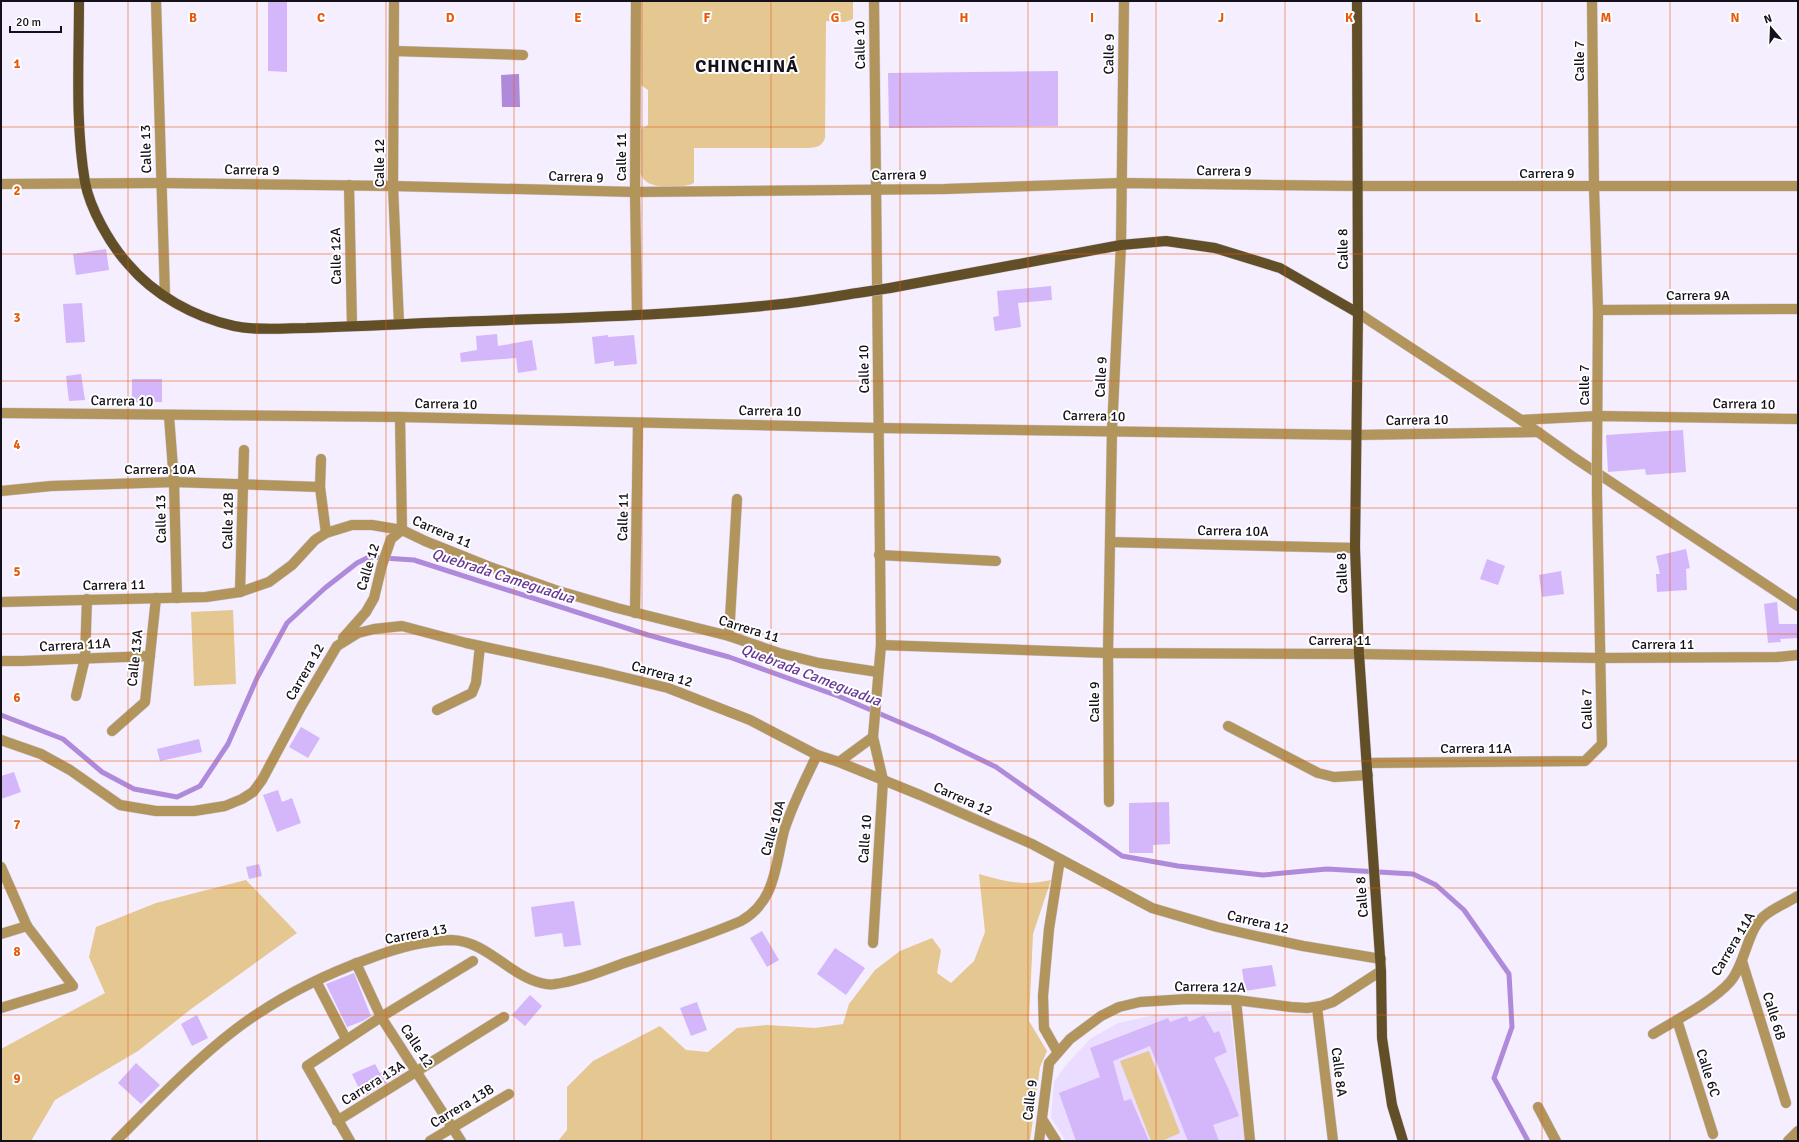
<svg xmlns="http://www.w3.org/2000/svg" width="1799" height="1142" font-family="Signika,sans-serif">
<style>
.built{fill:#ebddff}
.green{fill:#e4c791}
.water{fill:#af8adb}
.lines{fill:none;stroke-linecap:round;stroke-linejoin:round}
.stream{stroke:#af8adb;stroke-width:5}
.building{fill:#d4b7fa}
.minor-casing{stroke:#d0cbda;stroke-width:11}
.primary-casing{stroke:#d0cbda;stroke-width:11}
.minor{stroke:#b1955c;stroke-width:10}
.primary{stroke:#624e27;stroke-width:10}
.minor-bridge-casing{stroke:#d0cbda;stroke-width:11;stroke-linecap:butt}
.primary-bridge-casing{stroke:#d0cbda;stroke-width:11;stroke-linecap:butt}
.minor-bridge{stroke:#b1955c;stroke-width:10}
.primary-bridge{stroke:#624e27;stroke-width:10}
.grid{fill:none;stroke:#e8590c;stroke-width:1;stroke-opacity:0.55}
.labels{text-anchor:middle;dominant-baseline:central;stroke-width:4;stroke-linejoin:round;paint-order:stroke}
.street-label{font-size:14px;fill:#15111a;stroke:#fff}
.water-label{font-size:15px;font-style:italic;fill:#673797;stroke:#fff}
.district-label{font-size:18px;font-weight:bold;letter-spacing:1px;fill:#15111a;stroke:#fff}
.grid-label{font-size:13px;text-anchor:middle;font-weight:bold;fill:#e8590c;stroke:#fff;stroke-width:4;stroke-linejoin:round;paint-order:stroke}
</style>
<rect width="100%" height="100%" fill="#f4eefe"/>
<path class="built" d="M1230,1011l15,130h-179l-15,-23 3,-36 12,-17 24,-26 28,-16 37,-8z"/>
<g class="green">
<path d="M637,1h216v18l-8,3 -19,-1 -1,117c-3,8 -7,9 -16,10h-115v35c-7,4 -16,3 -24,3 -6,0 -13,1 -19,-2 -19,-6 -12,-39 -12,-54l9,-5v-35l-10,-7z"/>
<path d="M233,610l3,74 -42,2 -3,-74z"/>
<path d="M979,874c27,8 45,12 72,6l-18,54 -4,87 18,30 -7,16 -10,74h-472l9,-11v-43l26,-26 67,-35 26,24 22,2 29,-24 30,-3 48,3 28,-4 6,-20 26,-34 25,-19 32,-13 9,12 -4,23 14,10 23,-22 11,-29z"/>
<path d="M246,880l51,53 -106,76 -53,42 -83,49 -24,41h-30v-92l104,-56 -16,-36 7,-30 60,-24z"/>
<path d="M1149,1051l31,82 -18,8h-11l-31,-80z"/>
</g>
<path class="water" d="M519,74l1,33h-18l-1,-32z"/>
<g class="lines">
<path class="stream" d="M1,715l62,24 39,33 32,17 43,8 23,-11 28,-42 29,-66 30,-55 38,-35 32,-25 12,-6 45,3 234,75 81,22 109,39 94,40 64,31 126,89 56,10 85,9 64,-6 86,5 23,11 28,25 45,64 3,53 -18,51 34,63"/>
</g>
<g class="building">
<path d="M268,1h19v71l-19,-1z"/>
<path d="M1058,71v55l-169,2 -1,-55z"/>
<path d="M106,249l3,21 -33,5 -3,-21z"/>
<path d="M1051,286l1,14 -34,3 3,24 -26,4 -2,-14 6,-1 -2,-25z"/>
<path d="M82,303l3,39 -19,1 -3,-39z"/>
<path d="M497,334l1,12 34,-6 5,30 -19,3 -2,-15 -55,4 -1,-9 17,-3 -1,-14z"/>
<path d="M608,335v2l26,-2 3,29 -23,2v-5l-19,3 -3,-27z"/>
<path d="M81,374l4,26 -16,1 -3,-25z"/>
<rect x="132" y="379" width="30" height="23"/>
<path d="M1683,430l3,42 -40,3 -1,-6 -37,3 -2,-37z"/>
<path d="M1686,549l4,19 -4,1 1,21 -30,2 -1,-18h4l-4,-18z"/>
<path d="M1487,559l18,7 -7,19 -18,-6z"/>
<path d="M1561,571l3,23 -22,3 -3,-22z"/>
<path d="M1777,602l2,22h19v14l-18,1 1,3 -13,1 -4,-39z"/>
<path d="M301,727l19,11 -12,20 -19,-11z"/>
<path d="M199,739l3,13 -42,9 -3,-12z"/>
<path d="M14,772l7,20 -20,7v-23z"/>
<path d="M278,790l4,12 10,-4 9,25 -24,9 -14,-37z"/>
<path d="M1169,802l1,42 -17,1v8h-24v-50z"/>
<path d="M259,864l3,12 -13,3 -3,-12z"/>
<path d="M574,901l7,44 -17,2 -2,-14 -27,4 -4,-30z"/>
<path d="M762,931l17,29 -12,7 -17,-29z"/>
<path d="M835,948l30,20 -19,27 -29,-21z"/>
<path d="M1272,965l4,21 -31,5 -3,-22z"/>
<path d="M354,973l17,43 -8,5 -16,6 -21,-43z"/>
<path d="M530,995l12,11 -17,20 -13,-11z"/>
<path d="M697,1002l10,28 -16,6 -11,-28z"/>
<path d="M197,1015l11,23 -16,8 -11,-22z"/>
<path d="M1204,1015l10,18 5,-2 8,21 -13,6 14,30 11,28 -26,9 6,16h-31l-38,-95 -37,15 11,40 7,-2 18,42h-73l-17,-48 41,-16 -10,-29 78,-30 2,4 17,-6 2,6z"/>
<path d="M136,1063l24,22 -19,19 -23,-21z"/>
<path d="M375,1064l5,9 15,-9 5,10 -37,23 -11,-23z"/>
</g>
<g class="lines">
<defs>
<g id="minor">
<path d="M156,1l9,295"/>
<path d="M394,1l-1,185 6,138"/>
<path d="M636,1l-1,191 2,122"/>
<path d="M1592,1l2,186 4,123 -1,148"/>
<path d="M394,51l129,4"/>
<path d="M1,184l160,-1 232,3 242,6 310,-3 176,-6 236,3h441"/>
<path d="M349,185l3,141"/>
<path d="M1598,310l200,-1"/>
<path d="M1358,313l163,107 55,39 222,147"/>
<path d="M1,413l399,4 479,11 476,7 183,-3"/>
<path d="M169,416l5,66 3,116"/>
<path d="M1521,420l77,-4 200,3"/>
<path d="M321,459l-1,28 6,46"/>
<path d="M1,491l50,-5 123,-4 146,5"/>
<path d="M1110,542l245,6"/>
<path d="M879,555l117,6"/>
<path d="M240,592l4,-142"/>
<path d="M1,602l205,-5 34,-5 29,-10 23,-17 23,-25 11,-7 26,-8h20l30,5 23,11 65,26 65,23 62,18 112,28 50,17 40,10 59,9"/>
<path d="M635,613l3,-190"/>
<path d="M729,636l8,-137"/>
<path d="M343,638l23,-26 8,-14 8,-33 9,-26 11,-9 -2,-113"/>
<path d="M881,645l227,8 251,1 242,4 176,-1 21,-2"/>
<path d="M1,661h21l128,-5"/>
<path d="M76,696l9,-38 2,-59"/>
<path d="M437,710l35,-17 4,-10 4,-37"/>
<path d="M1228,726l90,47 16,4 34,-2"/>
<path d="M112,731l33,-29 11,-104"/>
<path d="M1,740l40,14 29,16 50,35 36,6h38l31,-5 17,-7 11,-7 9,-12 39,-73 36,-61 21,-13 16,-4 28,-3 64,17 136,29 66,16 82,32 67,35 22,7 81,33 112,49 120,64 65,19 39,9 47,10 78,13"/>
<path d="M839,762l34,-25 8,-92 -7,-644"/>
<path d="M1367,763l218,-2 17,-17 -5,-250"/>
<path d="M1109,802l-1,-149 4,-223 9,-185 3,-244"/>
<path d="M1,867l26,59 46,60 -72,22"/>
<path d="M1,934l26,-8"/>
<path d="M873,943l10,-163 -10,-43"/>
<path d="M1742,961l44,142"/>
<path d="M356,963l25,54 80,124"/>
<path d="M316,981l30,58"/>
<path d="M1236,1000l14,141"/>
<path d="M1317,1007l16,134"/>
<path d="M1677,1020l36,114"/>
<path d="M1653,1034c23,-14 59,-32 77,-52 15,-17 17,-51 33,-65 10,-9 24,-14 35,-21"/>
<path d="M1057,1051l-13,-23 -1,-32 6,-67 11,-70"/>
<path d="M1538,1107l18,34"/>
<path d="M1042,1119l14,22"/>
<path d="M337,1121l167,-104"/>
<path d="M116,1141c37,-37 78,-80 120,-112 40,-30 85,-53 132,-70 26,-10 56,-19 84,-19 34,1 57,35 89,43 4,1 10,2 14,1 24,-3 49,-14 72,-22 38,-13 77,-25 114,-41 35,-20 34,-55 43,-90 8,-26 21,-51 33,-76"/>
<path d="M350,1141l-43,-75 74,-49 92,-56"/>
<path d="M430,1141l79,-47"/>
<path d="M1039,1141l10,-78 21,-24 31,-23 18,-9 21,-5 47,-3 49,1 55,7 16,1 14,-2 12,-4 48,-31"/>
<path d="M1788,1141l10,-10"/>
</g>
<g id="primary">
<path d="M79,1c0,60 -4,122 6,181 5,27 25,62 43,82 26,31 66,53 106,62 23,5 48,2 72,2 40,-1 79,-3 119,-5 119,-5 239,-6 357,-19 27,-3 55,-8 82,-12"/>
<path d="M1357,1l1,312 -3,235 4,106 22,317 1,67 10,67 11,36"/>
<path d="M890,288l231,-43 45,-4 49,7 65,20 78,45"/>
</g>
</defs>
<use href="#minor" class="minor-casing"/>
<use href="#primary" class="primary-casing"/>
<use href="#minor" class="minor"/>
<use href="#primary" class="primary"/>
<defs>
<path id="minor-bridge" d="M1597,458v36"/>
<path id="primary-bridge" d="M864,292l26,-4"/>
</defs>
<use href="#minor-bridge" class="minor-bridge-casing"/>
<use href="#primary-bridge" class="primary-bridge-casing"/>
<use href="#minor-bridge" class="minor-bridge"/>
<use href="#primary-bridge" class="primary-bridge"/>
</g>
<path class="grid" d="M128,1v1140M257,1v1140M386,1v1140M514,1v1140M642,1v1140M771,1v1140M900,1v1140M1028,1v1140M1156,1v1140M1285,1v1140M1414,1v1140M1542,1v1140M1670,1v1140M1,127h1797M1,254h1797M1,381h1797M1,508h1797M1,634h1797M1,761h1797M1,888h1797M1,1015h1797"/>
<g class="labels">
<g class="street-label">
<text transform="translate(860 45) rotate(-91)">Calle 10</text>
<text transform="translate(1109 54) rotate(-89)">Calle 9</text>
<text transform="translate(1579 61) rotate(-90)">Calle 7</text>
<text transform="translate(146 149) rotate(-92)">Calle 13</text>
<text transform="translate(621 157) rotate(-90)">Calle 11</text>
<text transform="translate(379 163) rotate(-90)">Calle 12</text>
<text transform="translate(252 170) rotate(1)">Carrera 9</text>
<text transform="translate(1224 171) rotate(1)">Carrera 9</text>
<text x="1547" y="173">Carrera 9</text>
<text transform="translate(899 175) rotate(-1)">Carrera 9</text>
<text transform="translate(576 177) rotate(2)">Carrera 9</text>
<text transform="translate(1343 249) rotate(-91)">Calle 8</text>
<text transform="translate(336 256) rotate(-91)">Calle 12A</text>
<text x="1698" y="295">Carrera 9A</text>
<text transform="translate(864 369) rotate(-91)">Calle 10</text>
<text transform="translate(1101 377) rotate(-87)">Calle 9</text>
<text transform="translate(1584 385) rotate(-90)">Calle 7</text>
<text transform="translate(122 401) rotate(1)">Carrera 10</text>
<text transform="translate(446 404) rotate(1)">Carrera 10</text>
<text transform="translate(1744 404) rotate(1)">Carrera 10</text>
<text transform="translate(770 411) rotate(1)">Carrera 10</text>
<text transform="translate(1094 416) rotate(1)">Carrera 10</text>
<text transform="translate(1417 420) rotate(-1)">Carrera 10</text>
<text x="160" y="469">Carrera 10A</text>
<text transform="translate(623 517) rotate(-89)">Calle 11</text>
<text transform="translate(161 519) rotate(-91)">Calle 13</text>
<text transform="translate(228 521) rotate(-89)">Calle 12B</text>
<text transform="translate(1233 531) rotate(1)">Carrera 10A</text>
<text transform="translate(442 532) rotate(23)">Carrera 11</text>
<text transform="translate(368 567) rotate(-73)">Calle 12</text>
<text transform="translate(1342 573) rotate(-92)">Calle 8</text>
<text transform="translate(114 585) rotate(-1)">Carrera 11</text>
<text transform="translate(749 629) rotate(17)">Carrera 11</text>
<text x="1340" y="640">Carrera 11</text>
<text x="1663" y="644">Carrera 11</text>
<text transform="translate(75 645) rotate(-3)">Carrera 11A</text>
<text transform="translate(135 658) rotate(-84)">Calle 13A</text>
<text transform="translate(305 672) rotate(-60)">Carrera 12</text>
<text transform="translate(662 674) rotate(16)">Carrera 12</text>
<text transform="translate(1094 702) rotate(-90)">Calle 9</text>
<text transform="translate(1587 709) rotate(-91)">Calle 7</text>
<text x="1476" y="748">Carrera 11A</text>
<text transform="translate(963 799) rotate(24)">Carrera 12</text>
<text transform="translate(773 828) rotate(-74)">Calle 10A</text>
<text transform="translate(865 839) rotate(-86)">Calle 10</text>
<text transform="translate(1362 897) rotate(-94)">Calle 8</text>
<text transform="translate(1258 922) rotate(13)">Carrera 12</text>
<text transform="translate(416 934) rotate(-10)">Carrera 13</text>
<text transform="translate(1733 944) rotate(-59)">Carrera 11A</text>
<text transform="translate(1210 987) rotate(1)">Carrera 12A</text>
<text transform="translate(1774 1016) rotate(73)">Calle 6B</text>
<text transform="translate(417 1046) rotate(57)">Calle 12</text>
<text transform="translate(1339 1072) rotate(83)">Calle 8A</text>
<text transform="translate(1708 1073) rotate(72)">Calle 6C</text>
<text transform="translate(373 1083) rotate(-32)">Carrera 13A</text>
<text transform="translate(1030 1100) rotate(-83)">Calle 9</text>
<text transform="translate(462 1106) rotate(-31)">Carrera 13B</text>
</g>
<g class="water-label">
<text transform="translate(503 576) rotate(18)">Quebrada Cameguadua</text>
<text transform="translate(811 675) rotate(21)">Quebrada Cameguadua</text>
</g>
<g class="district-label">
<text x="747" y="66">CHINCHINÁ</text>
</g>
</g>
<g class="grid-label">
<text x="193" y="22">B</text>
<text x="321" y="22">C</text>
<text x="450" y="22">D</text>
<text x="578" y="22">E</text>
<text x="707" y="22">F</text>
<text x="835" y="22">G</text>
<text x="964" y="22">H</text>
<text x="1092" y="22">I</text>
<text x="1221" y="22">J</text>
<text x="1349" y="22">K</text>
<text x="1478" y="22">L</text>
<text x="1606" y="22">M</text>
<text x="1735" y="22">N</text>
<text x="17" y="68">1</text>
<text x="17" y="195">2</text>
<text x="17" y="322">3</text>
<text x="17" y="449">4</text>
<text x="17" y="576">5</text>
<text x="17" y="702">6</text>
<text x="17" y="829">7</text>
<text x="17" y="956">8</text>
<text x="17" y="1083">9</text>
</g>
<rect width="1799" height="1142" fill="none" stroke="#15111a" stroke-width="4"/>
<g transform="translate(1771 28) rotate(341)" stroke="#ffffff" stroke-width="3" paint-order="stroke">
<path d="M0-3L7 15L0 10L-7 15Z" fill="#15111a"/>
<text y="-6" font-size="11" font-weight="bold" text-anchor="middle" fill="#15111a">N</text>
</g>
<path d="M10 26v6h51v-6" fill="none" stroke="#15111a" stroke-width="2"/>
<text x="16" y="26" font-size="12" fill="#15111a" stroke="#ffffff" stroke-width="3" paint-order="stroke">20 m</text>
</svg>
